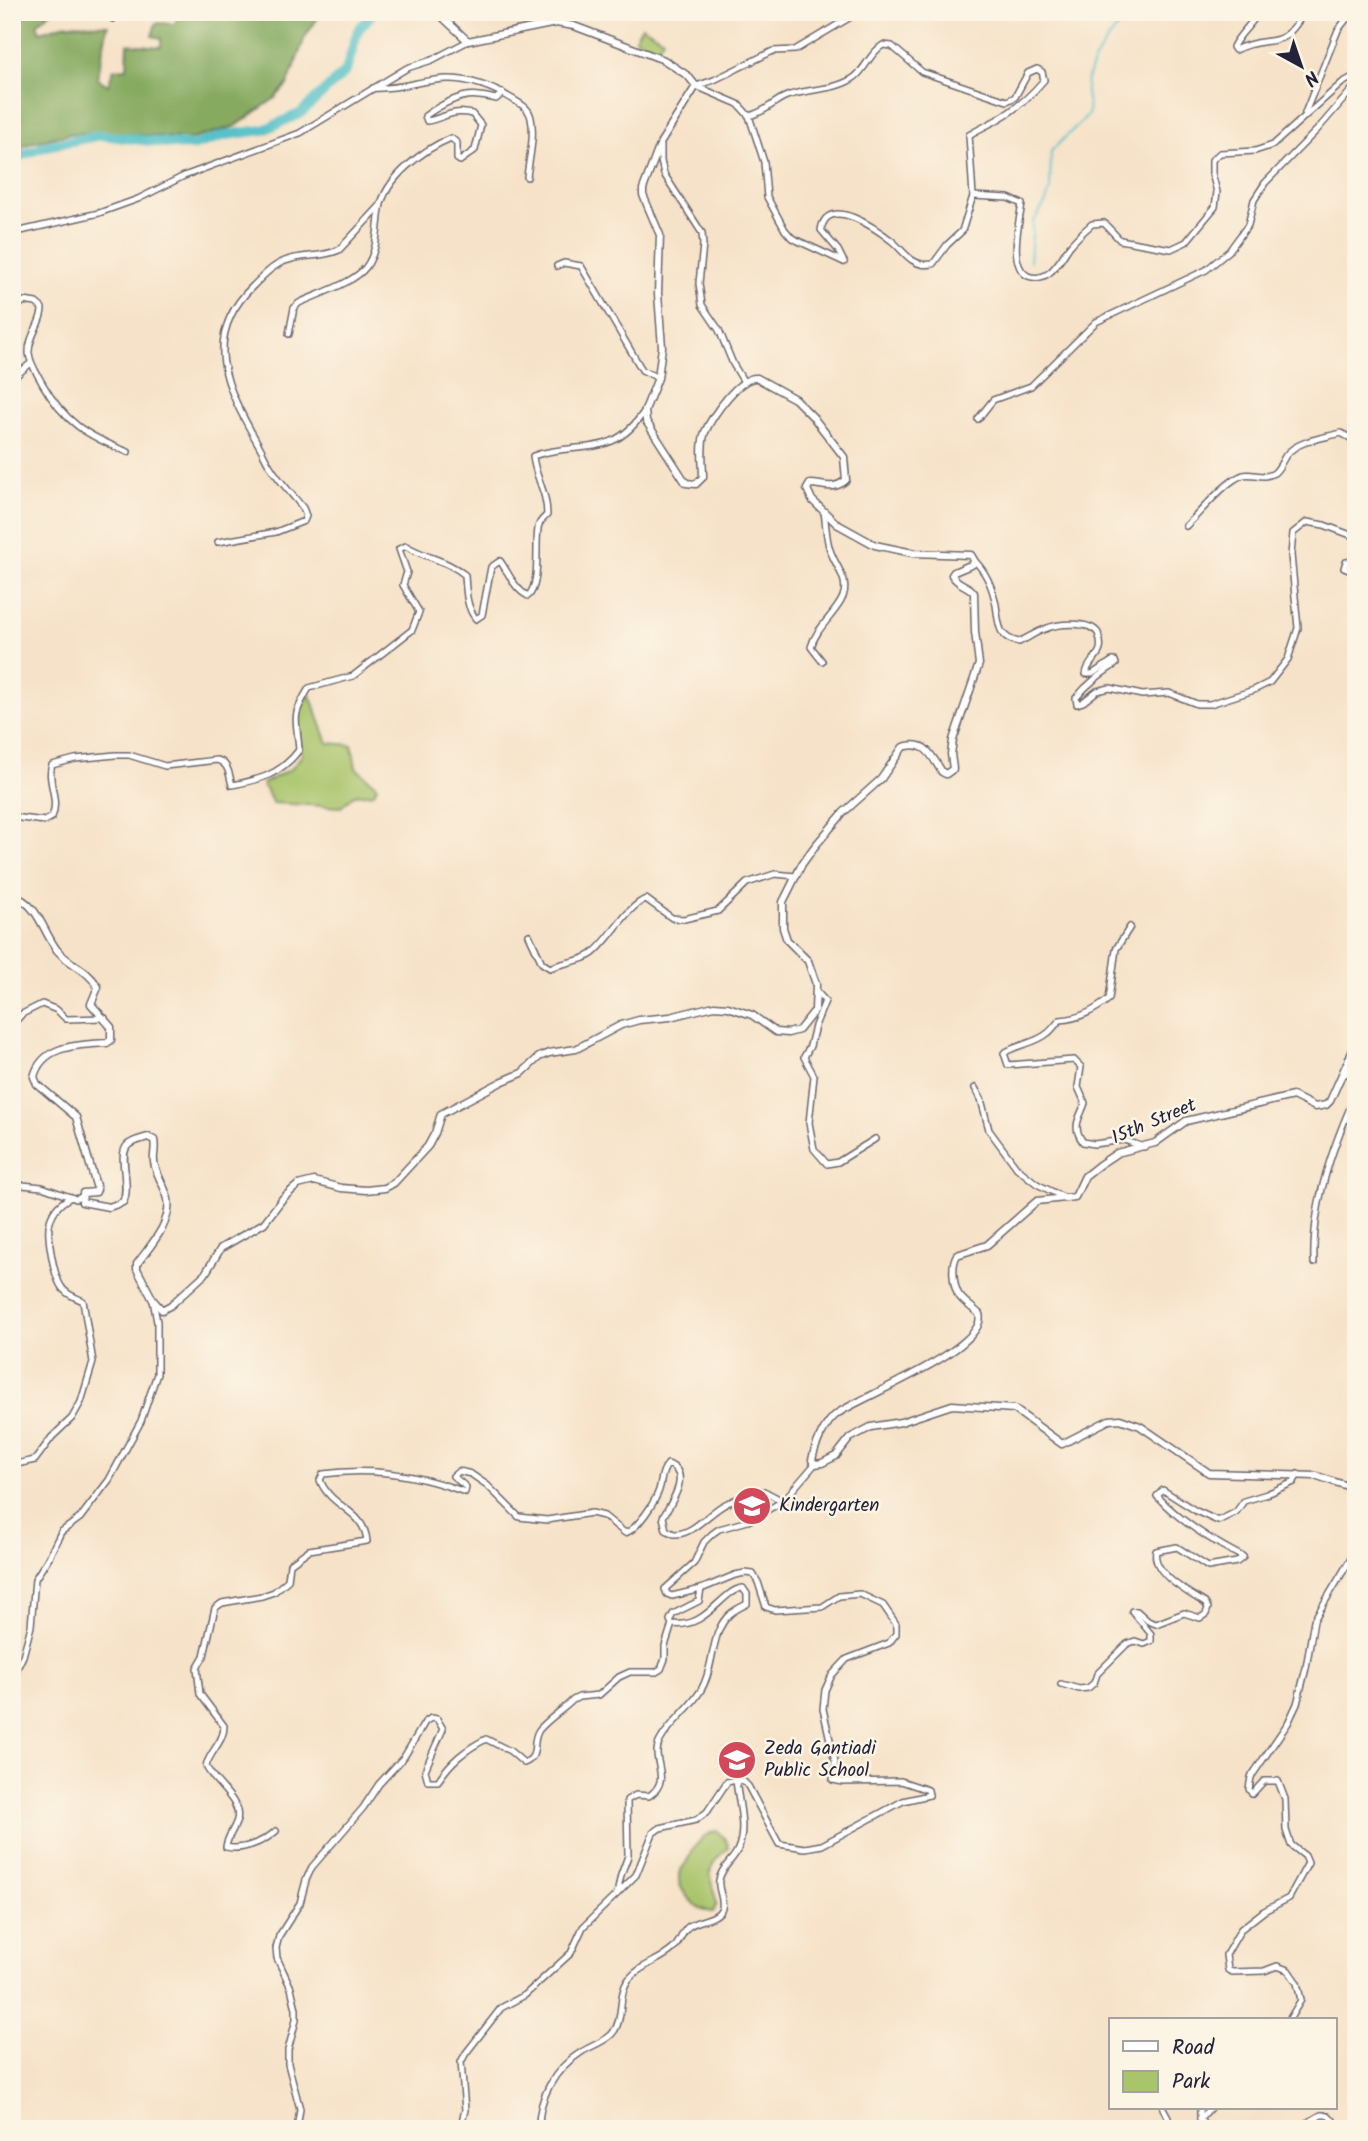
<svg xmlns="http://www.w3.org/2000/svg" width="1368" height="2141" font-family="Kalam,sans-serif">
<style>
.green{fill:#a9c56c;stroke:#667454;stroke-width:2}
.forest{fill:#86aa60;stroke:#54664e;stroke-width:2}
.lines{fill:none;stroke-linecap:round;stroke-linejoin:round}
.stream{stroke:#51bfc8;stroke-width:2}
.river{stroke:#51bfc8;stroke-width:10}
.minor-casing{stroke:#6c656c;stroke-width:8}
.tertiary-casing{stroke:#6c656c;stroke-width:9}
.minor{stroke:#fff;stroke-width:5}
.tertiary{stroke:#fff;stroke-width:6}
.labels{text-anchor:middle;dominant-baseline:central;stroke-width:5;stroke-linejoin:round;paint-order:stroke}
.street-label{font-size:19px;fill:#22223b;stroke:#fcf5e5}
.poi-label{font-size:19px;fill:#22223b;stroke:#fcf5e5;text-anchor:start}
</style>
<rect width="100%" height="100%" fill="#fcf5e5"/>
<filter id="ink" filterUnits="userSpaceOnUse"><feTurbulence type="fractalNoise" baseFrequency=".0143" numOctaves="2"/><feDisplacementMap in="SourceGraphic" scale="14" xChannelSelector="R" yChannelSelector="G"/><feConvolveMatrix kernelMatrix="1 2 1 2 8 2 1 2 1" color-interpolation-filters="sRGB"/></filter>
<filter id="wash" filterUnits="userSpaceOnUse"><feTurbulence type="fractalNoise" baseFrequency=".00686" numOctaves="4" result="noise"/><feDisplacementMap in="SourceGraphic" scale="28" xChannelSelector="R" yChannelSelector="G"/><feGaussianBlur stdDeviation="1.57" result="paint"/><feColorMatrix in="noise" values="0 0 0 0 0 0 0 0 0 0 0 0 0 0 0 0 0 1.4 0 .05"/><feComposite in="paint" operator="in"/></filter>
<g filter="url(#wash)">
<rect width="100%" height="100%" fill="#f6e2c8"/>
<g class="green">
<path d="M642,26l21,13 -8,12 -20,-13z"/>
<path d="M310,695l18,48 24,2 4,23 21,18 -3,7 -20,2 -13,12 -68,-4 -11,-19 29,-15 11,-14 -5,-33v-13z"/>
<path d="M717,1831l9,9 3,8c-26,18 -19,29 -12,56l-4,8c-16,-1 -36,-21 -34,-38 1,-5 6,-8 8,-13 8,-14 13,-26 30,-30z"/>
</g>
<path class="forest" d="M24,12h27l-14,12 3,8 26,-8 42,1 -11,53 11,7 6,-16 13,-1 1,-24 33,3v-9l-9,-2 4,-13 20,1 1,-12h145l-17,25 -17,47 -13,14 -39,28 -44,13 -89,-7 -34,2 -38,9 -19,9v-43l3,-1 -3,-88z"/>
<g class="lines">
<path class="stream" d="M1030,261l3,-39 13,-20 4,-13 1,-38 37,-36c2,-10 -3,-17 -2,-27 1,-27 28,-56 44,-76"/>
<path class="river" d="M12,159l34,-13 55,-11 91,11 34,-11 38,-5 37,-17 45,-42 12,-41 16,-18"/>
</g>
</g>
<g filter="url(#ink)">
<g class="lines">
<defs>
<g id="minor">
<path d="M1259,12c-7,12 -21,23 -26,35l2,3c35,-18 45,5 69,-38"/>
<path d="M113,19l1,-7"/>
<path d="M696,86l42,18 11,12 15,46 3,35 18,33 7,8 52,24"/>
<path d="M696,86l18,-6 59,-29 22,-1 64,-38"/>
<path d="M373,88c27,2 49,-9 75,-9 23,0 46,9 66,21 8,5 15,8 17,18 4,18 -2,41 -4,59"/>
<path d="M1305,113l33,-83 14,-18"/>
<path d="M749,116c20,-5 24,-15 38,-20 21,-8 49,-5 68,-19 12,-10 14,-23 28,-32l9,1 30,26 85,29 8,-4 13,-24 9,-4 5,3 2,8c-12,14 -28,29 -44,38 -10,6 -21,11 -31,17l4,61 -11,35 -15,14 -14,19c-9,1 -13,1 -21,-4 -7,-5 -13,-13 -20,-19 -14,-11 -65,-48 -71,-11l17,20 6,12"/>
<path d="M661,146v15l3,13 38,59 1,12 -4,38 3,22 17,25 14,34 11,18"/>
<path d="M973,196l35,2 14,6c-3,18 -14,62 6,72 8,3 14,2 21,-3 8,-6 14,-17 20,-26 7,-9 15,-16 23,-23l12,-1 16,17 51,9 15,-7 29,-35 2,-15 -5,-19v-13l8,-7 35,-2 18,-6 69,-62 9,-5 5,4"/>
<path d="M12,233l87,-20 39,-14 46,-23 116,-43 107,-65 25,-8 36,-19"/>
<path d="M12,242l7,-11"/>
<path d="M557,266l7,-3 17,3 61,104 16,8"/>
<path d="M12,311l12,-10 12,2 6,5c1,14 -14,28 -13,45 1,11 8,20 13,30 22,39 45,53 86,69"/>
<path d="M289,334l5,-26 5,-5c19,-9 55,-20 67,-36 12,-16 11,-39 14,-58 5,-31 44,-60 71,-71l6,5v16l3,2 15,-11 6,-25 -9,-11c-21,-5 -27,4 -45,7l-2,-5c14,-10 36,-23 54,-20 6,0 11,2 17,3l7,-6"/>
<path d="M12,379l19,-16"/>
<path d="M978,419l15,-19 38,-14 65,-64 110,-52 23,-19 19,-26 6,-25 11,-17 52,-53 39,-45"/>
<path d="M1186,526c14,-13 39,-45 57,-51 10,-3 20,5 31,-2 6,-5 8,-12 12,-18 12,-15 38,-17 55,-22l15,8"/>
<path d="M218,542l58,-10 28,-11 2,-5 -3,-8c-11,-14 -24,-27 -33,-42 -5,-8 -8,-16 -13,-24 -30,-53 -57,-105 -4,-156 7,-7 15,-16 24,-21 19,-12 42,-6 62,-15l41,-44"/>
<path d="M974,560c12,12 19,29 22,45 3,18 1,33 23,37 9,-4 17,-10 26,-13 13,-6 45,-8 53,4 9,25 -9,23 -12,41h6l20,-13h3l1,3c-15,10 -28,19 -40,34l1,6 6,-2 14,-11 13,-3 32,7 27,-2 28,11h13l44,-14 16,-8 18,-23 10,-31 -7,-73 2,-22 14,-11 17,3 32,12"/>
<path d="M1356,561l-10,1 -2,6 12,5"/>
<path d="M822,661l-11,-14c5,-18 21,-30 30,-46 11,-19 -5,-33 -11,-51 -4,-11 -4,-26 -6,-38"/>
<path d="M12,817l33,4 7,-4c8,-18 -6,-37 0,-52l23,-6 40,-4h14l36,11 52,-6c12,3 12,15 15,25 28,-5 49,-11 67,-35 -2,-33 -9,-30 10,-62l44,-12 59,-46 7,-18 -16,-27 4,-13 -8,-23 7,-3c20,12 41,14 59,29 1,15 1,32 11,44l6,-4 9,-48 9,-6c9,12 14,28 28,35 13,-11 7,-51 10,-67 0,-6 5,-10 9,-14 0,-24 -12,-37 -14,-59 46,-16 80,5 112,-46"/>
<path d="M1130,927l-14,22 -7,50c-13,11 -31,20 -49,21 -4,4 -8,10 -12,13 -13,11 -30,11 -44,20l4,12 66,-5 7,7 -3,20 7,16c-5,15 -14,23 -2,39l11,2 30,-4 20,7"/>
<path d="M529,935l13,28 8,5c13,-6 31,-6 42,-14 19,-15 35,-48 54,-55l26,19 12,1 34,-8 29,-28 28,-9 21,2"/>
<path d="M816,991l9,10 -10,25 -5,20 -6,11 10,19 -5,47 5,26 13,15 11,-2 37,-23"/>
<path d="M12,1025l10,-11 20,-10 15,6 9,9 39,-1"/>
<path d="M1343,1076l13,-12"/>
<path d="M975,1088l6,11 8,31 28,38 20,16 28,14"/>
<path d="M12,1184l30,3 34,12 5,-2"/>
<path d="M1314,1263c-2,-60 18,-115 42,-169"/>
<path d="M12,1465l23,-5 17,-23 20,-19 9,-16 12,-40 -10,-61c-6,-3 -15,-6 -19,-11 -10,-9 -18,-57 -14,-69 4,-12 10,-18 21,-24"/>
<path d="M1243,1557c-31,-16 -63,-35 -86,-61l6,-6 33,21 22,10 18,-9 8,-11 23,-7 27,-12 4,-8"/>
<path d="M701,1589l34,-14 10,-2 8,1 5,8 8,25 9,3 47,-3 17,-11 21,-2 23,11 13,19v10l-7,9 -42,16 -15,16 -7,15 -2,19 12,53 -2,18 10,2 58,-1 27,9 1,5"/>
<path d="M12,1679l11,-23 8,-30 4,-47 14,-22 12,-25 19,-14 29,-38 32,-59 16,-47v-52l-4,-22"/>
<path d="M1061,1684l18,5 9,-1 6,-5 3,-9 30,-30 8,-3 9,3 7,-3v-7l-19,-23h5l11,10 8,3 28,-11 16,5 6,-4 2,-6 -3,-5c-16,-10 -54,-30 -49,-52l21,-4 31,20 29,-5 6,-5"/>
<path d="M736,1780l7,1 5,5 31,58 26,4 17,-3 81,-44 26,-6"/>
<path d="M276,1831c-12,11 -35,20 -50,16 1,-10 8,-17 11,-27 5,-20 -24,-37 -31,-54 4,-15 18,-24 18,-40l-24,-32 -3,-26 7,-12 11,-48 7,-5 40,-7 12,-4 14,-12 2,-16 19,-14 58,-9c-3,-32 -36,-32 -47,-61l3,-6c48,-7 97,1 142,18l1,-5 -13,-11 6,-5 12,3 16,11 32,32 28,3 45,-7 12,3 21,17c12,-3 30,-31 34,-43 3,-9 2,-19 9,-26 24,9 4,38 -5,53l3,13 8,4c18,1 33,-19 48,-28 13,-8 28,-11 42,-15l19,10"/>
<path d="M1289,2020l12,-20 -4,-17 -9,-13 -11,-4 -13,5 -32,1 -4,-2 -2,-15 15,-26 23,-18 25,-13 19,-35 -3,-7 -14,-11 -5,-15 -1,-31 -7,-18h-14l-12,13 -3,-5 2,-12 37,-54 9,-19 9,-36 8,-48 42,-70"/>
<path d="M1163,2108l5,9v12"/>
<path d="M1200,2108v11"/>
<path d="M297,2129l3,-20 -12,-45v-14l8,-30v-11l-5,-21 -14,-30 -1,-10 3,-12 21,-33 6,-23 6,-13 51,-59 16,-24 25,-27 21,-35 6,-4 6,1 6,10 -18,41 3,11h10c13,-20 27,-31 48,-42l24,12 14,12c17,-7 6,-20 15,-33 9,-11 24,-20 34,-30l6,-3 20,-2 20,-18 11,-5h26l5,-3 4,-10v-13l7,-22"/>
<path d="M460,2129l5,-19 -4,-48 5,-9 35,-45 24,-13 46,-42 12,-26 34,-33"/>
<path d="M539,2129c-1,-30 15,-60 41,-76 10,-7 23,-10 32,-19 13,-15 5,-40 17,-55 11,-14 31,-18 44,-30 7,-6 8,-16 15,-22 9,-8 26,-6 33,-17 5,-8 -4,-21 -2,-30 3,-14 14,-19 19,-31 9,-20 0,-48 -2,-69l-9,2 -20,30 -11,8 -36,8 -7,5 -17,42 -19,19 4,-19 7,-19 -1,-56 9,-5 13,1c25,-17 0,-36 11,-55 10,-19 30,-32 41,-51 14,-23 9,-57 28,-75 5,-5 12,-8 18,-11v-10l-4,-6c-22,2 -35,41 -71,36l-2,-4 3,-6 26,-13 2,-12 -29,7 -5,-2 -2,-5 29,-26 10,-21 8,-8 7,-5 29,-8 35,-20 32,-37"/>
<path d="M1207,2129l-7,-10 10,-11"/>
<path d="M1297,2129l24,-14h7l5,5 -1,9"/>
</g>
<g id="tertiary">
<path d="M12,15l5,-3"/>
<path d="M12,895c27,9 30,35 45,55 13,16 28,16 41,37l-7,17 20,23v13l-4,3c-27,2 -65,1 -73,34l3,7 39,33 21,72 -1,3 -13,1 -1,9 27,5 14,-5c8,-16 -5,-45 4,-56 4,-5 15,-7 21,-9l6,3c2,8 -1,14 0,22 2,13 11,24 14,37 4,24 -18,47 -31,65v5l16,31 9,10 9,-5 34,-31 16,-26 43,-25 19,-25 15,-13 16,-4 27,7 25,2 19,-2 9,-5 34,-37 7,-13 6,-19 60,-32 21,-9 17,-16 10,-4 27,-4 45,-24 18,-5 31,-3 44,-11 14,1 24,8 24,17 12,1 11,-3 16,-20 1,-26 -8,-23 -21,-21 -4,-12v-26l19,-38 13,-18 29,-34 37,-33 22,-32c23,-7 28,8 39,25l4,2 7,-5 -2,-15 2,-14 26,-76 -4,-32 -1,-39c-5,-8 -17,-8 -22,-18l2,-3 19,-8 1,-4 -3,-5 -58,-2 -38,-8 -38,-21 -25,-24 -5,-11 3,-5c14,0 23,7 36,-4l-2,-23 -31,-40 -18,-18 -38,-21c-18,-2 -45,39 -52,54 -5,13 -2,32 -2,45l-7,7 -10,-1 -40,-62 -1,-11 13,-32 4,-31 -4,-53 2,-59 -17,-40v-6l18,-47 35,-56 -8,-10 -24,-16 -90,-34 -18,-3 -88,18 -31,-29"/>
<path d="M1356,1043l-26,58 -4,4 -11,2 -22,-11 -107,25 -31,22 -38,10 -18,12 -14,11 -10,21 -38,4 -50,44 -30,10c-6,9 -4,29 1,39 4,7 15,14 21,20 11,33 -118,83 -141,99 -13,9 -23,32 -26,47l3,4 7,-1 14,-7 14,-18 21,-11 30,-5 51,-17 62,4 48,35 47,-24 11,-1 20,7 69,47 108,3 39,13"/>
</g>
</defs>
<use href="#minor" class="minor-casing"/>
<use href="#tertiary" class="tertiary-casing"/>
<use href="#minor" class="minor"/>
<use href="#tertiary" class="tertiary"/>
</g>
</g>
<defs>
<symbol id="school-disc" viewBox="-11 -11 22 22"><circle r="9.5" fill="#d1495b" stroke="#fcf5e5"/><path d="M0-5L7-2L0 1L-7-2ZM-4 1L0 2.5L4 1V4Q0 6-4 4Z" fill="#fff"/></symbol>
</defs>
<g fill-rule="evenodd">
<use href="#school-disc" x="730" y="1484" width="44" height="44"/>
<use href="#school-disc" x="715" y="1738" width="44" height="44"/>
</g>
<g class="labels">
<g class="street-label">
<text transform="translate(1154 1122) rotate(-23)">15th Street</text>
</g>
<g class="poi-label">
<text x="779" y="1506">Kindergarten</text>
<text x="764" y="1749">Zeda Gantiadi<tspan x="764" dy="22">Public School</tspan></text>
</g>
</g>
<rect width="1368" height="2141" fill="none" stroke="#fcf5e5" stroke-width="42"/>
<rect x="1109" y="2018" width="228" height="91" fill="#fcf5e5" stroke="#a5a1a1" stroke-width="2"/>
<rect x="1123" y="2041" width="35" height="10" fill="#ffffff" stroke="#a5a1a1" stroke-width="2"/>
<text x="1172" y="2054" font-size="21" fill="#22223b">Road</text>
<rect x="1123" y="2071" width="35" height="21" fill="#a9c56c" stroke="#a5a1a1" stroke-width="2"/>
<text x="1172" y="2088" font-size="21" fill="#22223b">Park</text>
<g transform="translate(1301 66) rotate(140)" stroke="#fcf5e5" stroke-width="5" paint-order="stroke">
<path d="M0-5L12 26L0 18L-12 26Z" fill="#22223b"/>
<text y="-10" font-size="19" font-weight="bold" text-anchor="middle" fill="#22223b">N</text>
</g>
</svg>
